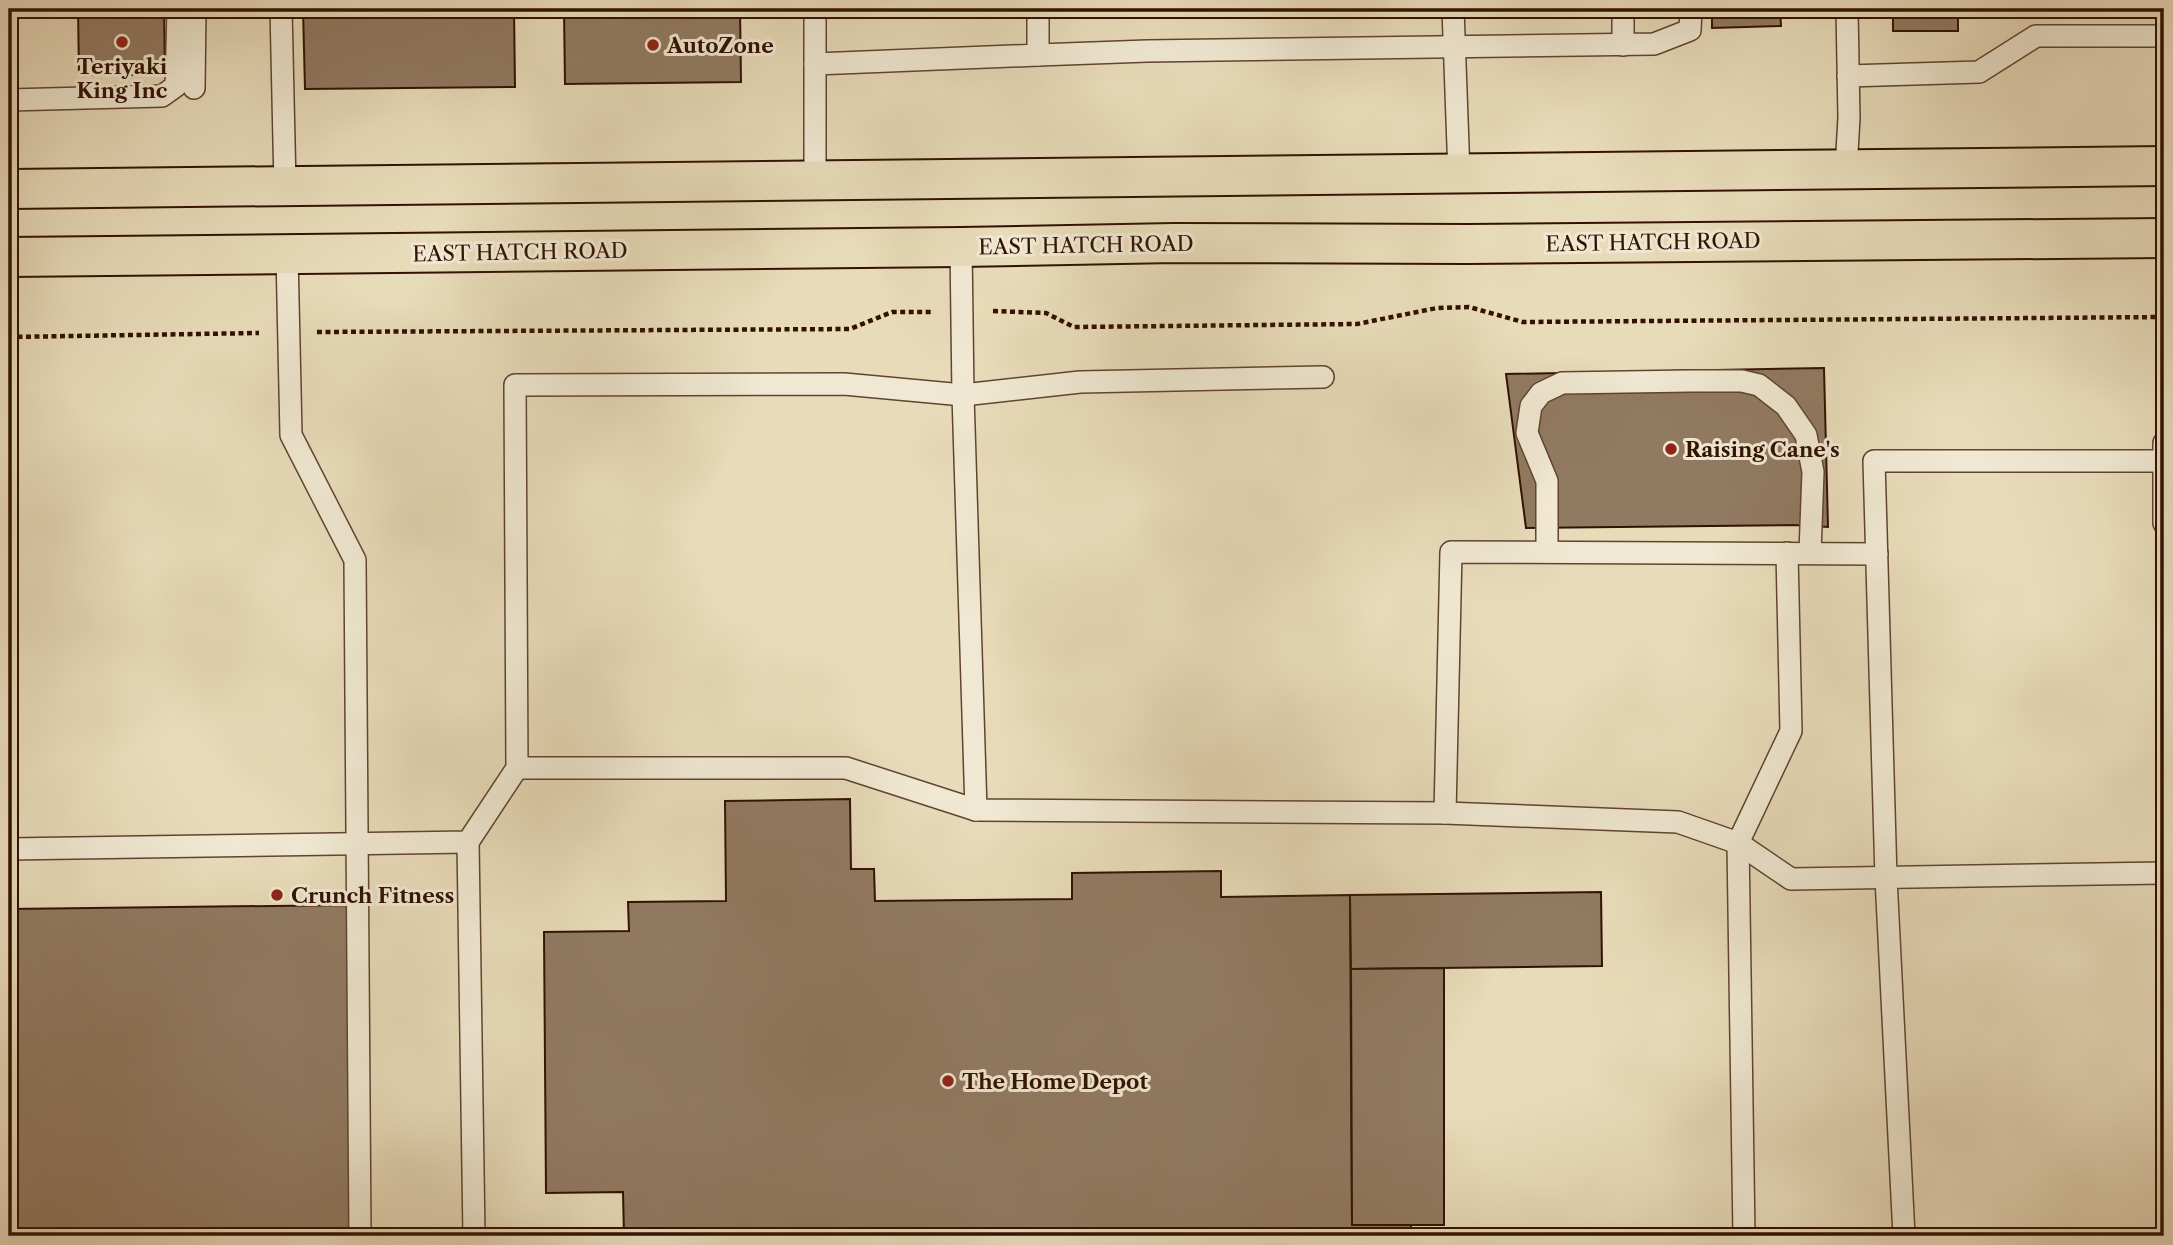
<svg xmlns="http://www.w3.org/2000/svg" width="2173" height="1245" font-family="'Libre Caslon Text',serif">
<style>
.building{fill:#917a62;stroke:#321103;stroke-width:2}
.lines{fill:none;stroke-linecap:round;stroke-linejoin:round}
.lane-casing{stroke:#604430;stroke-width:24}
.primary-casing{stroke:#321103;stroke-width:42}
.path{stroke:#321103;stroke-width:4.5;stroke-dasharray:5 3.5;stroke-linecap:butt}
.lane{stroke:#f0e8d2;stroke-width:21}
.primary{stroke:#e8dbb9;stroke-width:38}
.poi-dot{fill:#8f2418;stroke:#f0e8d2;stroke-width:2.5}
.labels{text-anchor:middle;dominant-baseline:central;stroke-width:6;stroke-linejoin:round;paint-order:stroke}
.poi-label{font-size:21px;font-weight:bold;fill:#321103;stroke:#f0e8d2;text-anchor:start}
.street-label{font-size:21px;fill:#321103;stroke:#f0e8d2}
</style>
<rect width="100%" height="100%" fill="#e8dbb9"/>
<filter id="stains"><feTurbulence type="fractalNoise" baseFrequency=".00286" numOctaves="4"/><feColorMatrix values="0 0 0 0 .2 0 0 0 0 .09 0 0 0 0 .02 0 0 0 .5 -.17"/></filter>
<radialGradient id="worn" r=".72"><stop offset=".6" stop-color="#630" stop-opacity="0"/><stop offset="1" stop-color="#630" stop-opacity=".3"/></radialGradient>
<g class="building">
<path d="M78,9h86l1,66h-86z"/>
<path d="M303,9h211l1,78 -210,2z"/>
<path d="M564,9h176l1,73 -176,2z"/>
<path d="M1483,9h98l-95,2z"/>
<path d="M1712,9h68l1,17 -69,2z"/>
<rect x="1893" y="9" width="65" height="22"/>
<path d="M1824,368l4,159 -34,-2 -268,3 -20,-154z"/>
<path d="M850,799l1,70h23l1,32 197,-2v-26l149,-2v26l129,-2 2,330h59v11h-787l-1,-44 -77,1 -2,-261 85,-1 -1,-29 98,-1 -1,-100z"/>
<path d="M1601,892l1,74 -251,3 -1,-74z"/>
<path d="M351,905l4,331h-346v-327z"/>
<path d="M1444,968v257h-92l-1,-256z"/>
</g>
<g class="lines">
<defs>
<g id="lane">
<path d="M281,9l4,177"/>
<path d="M1453,9l6,165"/>
<path d="M1623,45v-36"/>
<path d="M1038,55l109,-4 507,-7 36,-14 1,-21"/>
<path d="M815,64l223,-9v-46"/>
<path d="M1848,76l131,-4 57,-36h128"/>
<path d="M194,88l1,-79"/>
<path d="M9,100l153,-4 14,-10 2,-77"/>
<path d="M1846,169l3,-51 -2,-109"/>
<path d="M815,180v-171"/>
<path d="M961,247l2,148 13,415"/>
<path d="M287,255l4,180 64,125 5,676"/>
<path d="M2164,443v80"/>
<path d="M1547,552v-71l-20,-48 4,-27 10,-13 21,-10 128,-2h52l17,4 27,21 20,29 7,37 -3,81"/>
<path d="M517,768h329l130,42 469,3 6,-261 426,2"/>
<path d="M1445,813l233,9 60,21 53,36 373,-6"/>
<path d="M468,842l6,394"/>
<path d="M9,849l459,-7 49,-74 -2,-383 329,-1 119,11 117,-13 243,-5"/>
<path d="M1744,1236l-6,-393 53,-112 -4,-178"/>
<path d="M1904,1236l-18,-358 -12,-417h290"/>
</g>
<g id="primary">
<path d="M9,189l2155,-23"/>
<path d="M9,257l952,-10 213,-4 293,1 697,-6"/>
</g>
</defs>
<use href="#lane" class="lane-casing"/>
<use href="#primary" class="primary-casing"/>
<g class="path">
<path d="M993,311l53,2 28,14 283,-3 80,-16 32,-1 54,15 641,-5"/>
<path d="M317,332l533,-3 42,-17h39"/>
<path d="M9,337l250,-4"/>
</g>
<use href="#lane" class="lane"/>
<use href="#primary" class="primary"/>
</g>
<g class="poi-dot">
<circle cx="122" cy="42" r="7"/>
<circle cx="653" cy="45" r="7"/>
<circle cx="1671" cy="449" r="7"/>
<circle cx="277" cy="895" r="7"/>
<circle cx="948" cy="1081" r="7"/>
</g>
<g class="labels">
<g class="poi-label">
<text x="667" y="45">AutoZone</text>
<text x="122" y="66" text-anchor="middle">Teriyaki<tspan x="122" dy="24">King Inc</tspan></text>
<text x="1685" y="449">Raising Cane's</text>
<text x="291" y="895">Crunch Fitness</text>
<text x="962" y="1081">The Home Depot</text>
</g>
<g class="street-label">
<text transform="translate(1653 242) rotate(-1)">EAST HATCH ROAD</text>
<text transform="translate(1086 245) rotate(-1)">EAST HATCH ROAD</text>
<text transform="translate(520 252) rotate(-1)">EAST HATCH ROAD</text>
</g>
</g>
<rect width="2173" height="1245" fill="none" stroke="#e8dbb9" stroke-width="35"/>
<rect x="10" y="10" width="2152" height="1224" fill="none" stroke="#321103" stroke-width="3.5"/>
<rect x="18" y="18" width="2138" height="1210" fill="none" stroke="#321103" stroke-width="2"/>
<rect width="100%" height="100%" filter="url(#stains)"/>
<rect width="100%" height="100%" fill="url(#worn)"/>
</svg>
